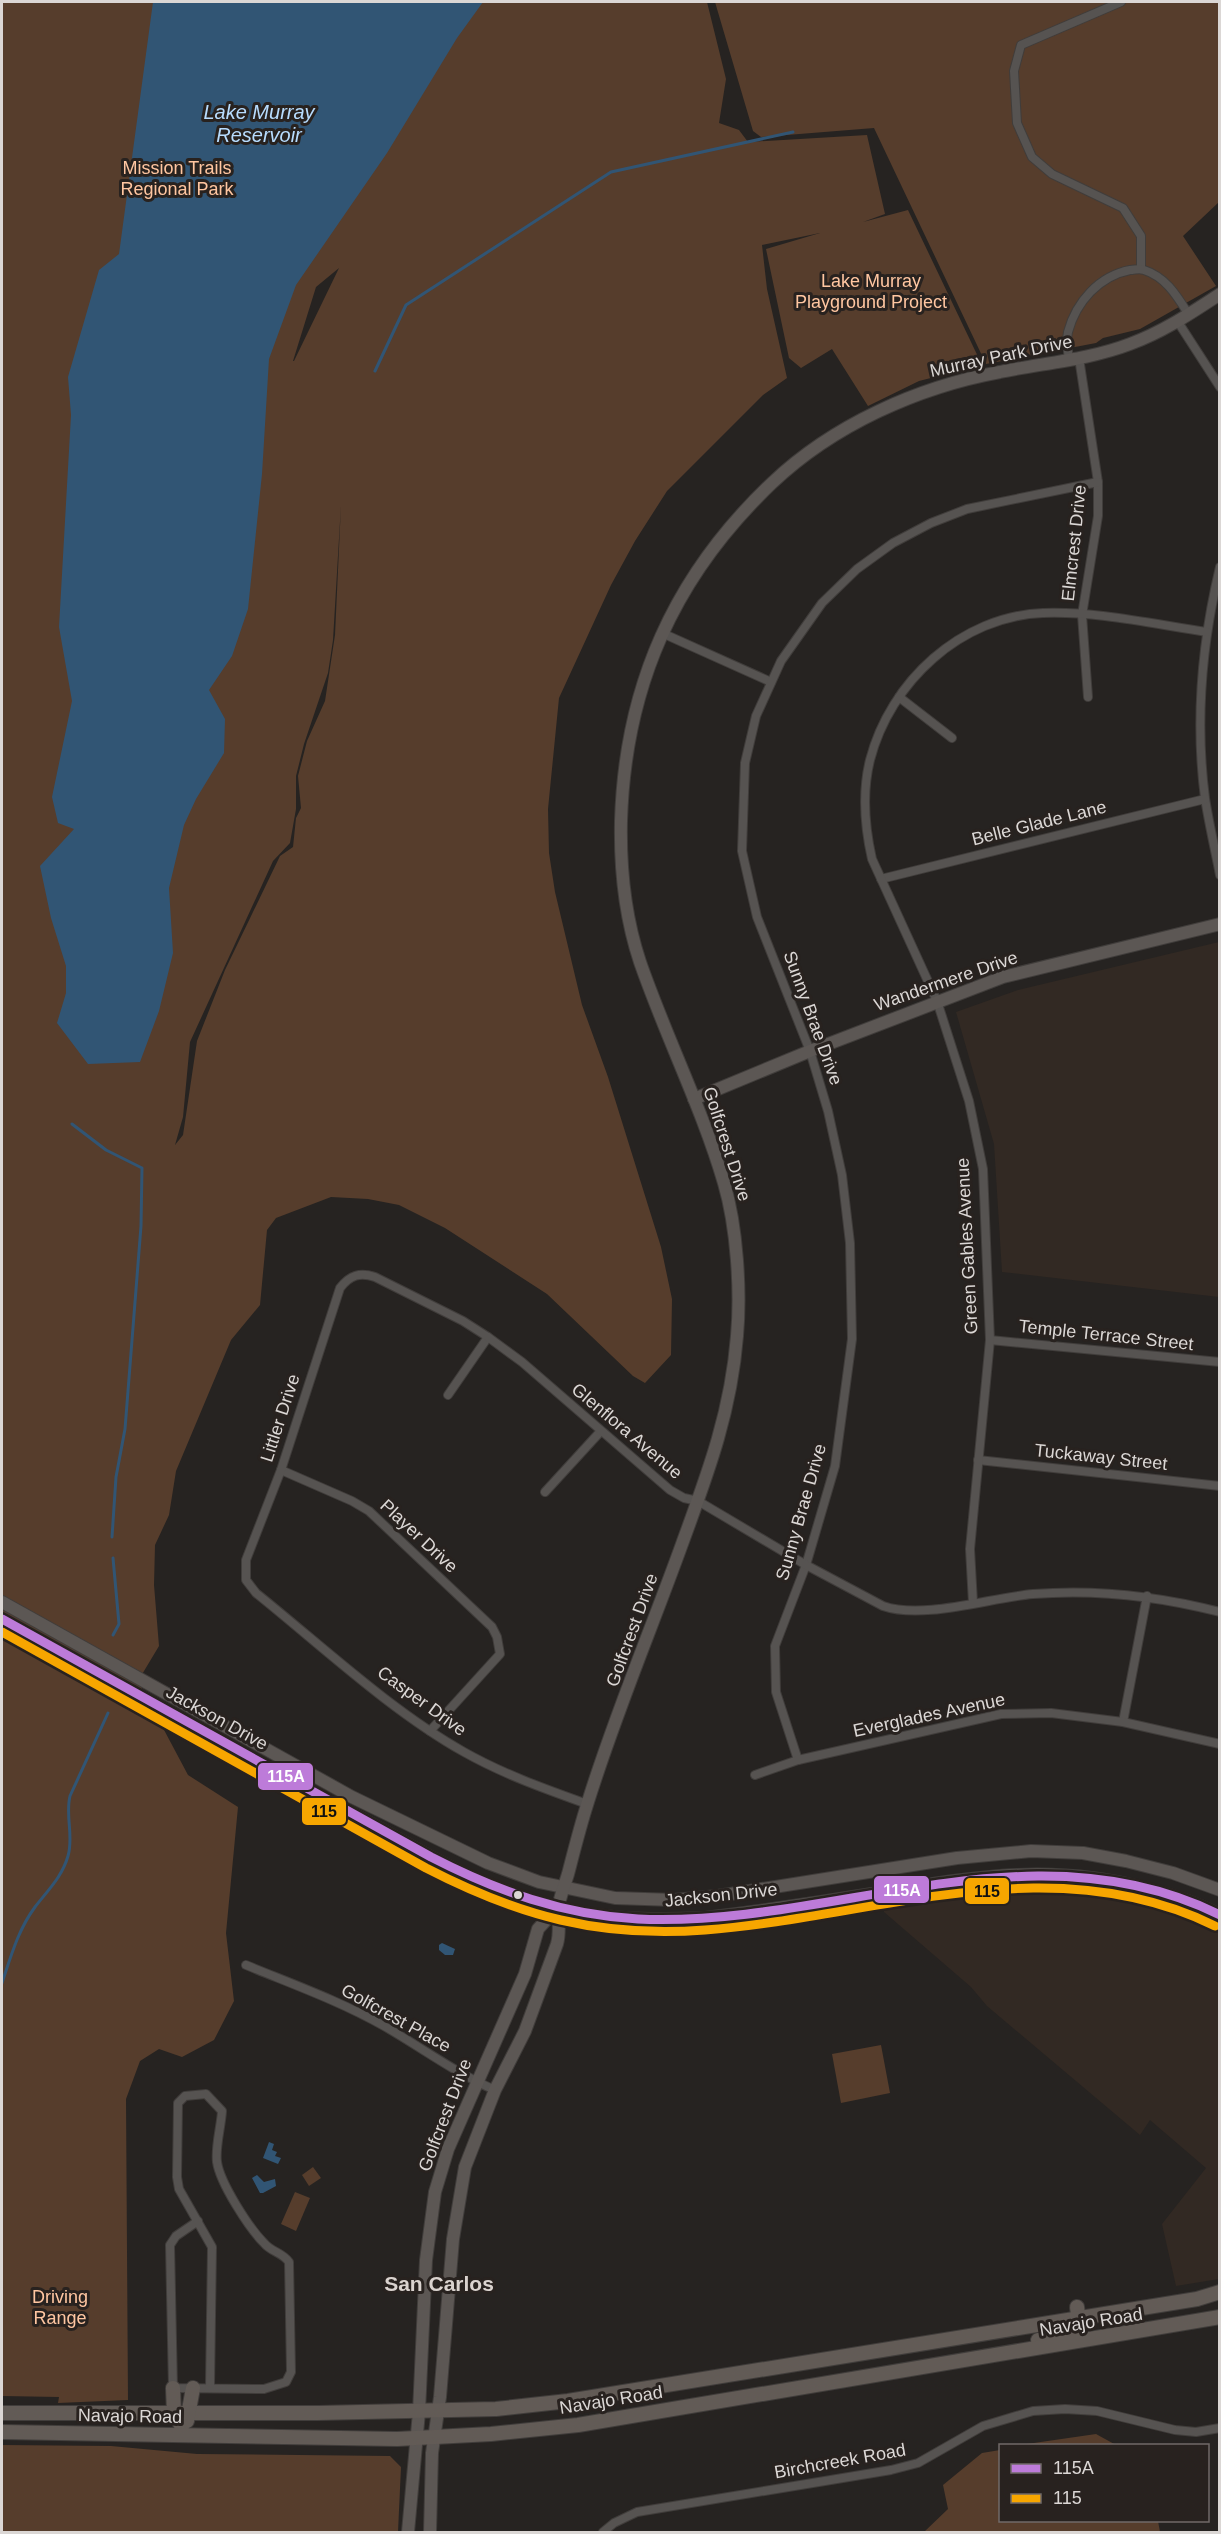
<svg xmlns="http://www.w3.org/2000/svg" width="1221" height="2534" font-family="Helvetica,sans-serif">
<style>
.built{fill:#322923}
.green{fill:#563d2c;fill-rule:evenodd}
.water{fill:#315574}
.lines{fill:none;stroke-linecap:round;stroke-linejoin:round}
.stream{stroke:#315574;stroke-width:3}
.street-casing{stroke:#403d3b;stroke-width:10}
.secondary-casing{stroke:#403d3b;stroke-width:14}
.primary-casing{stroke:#403d3b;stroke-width:16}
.street{stroke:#565351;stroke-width:8}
.secondary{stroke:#5c5754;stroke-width:12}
.primary{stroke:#625b56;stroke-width:14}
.bus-1-casing{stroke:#28221f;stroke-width:14}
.bus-2-casing{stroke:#28221f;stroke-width:14}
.bus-1{stroke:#bd7bd9;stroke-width:9}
.bus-2{stroke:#f7a600;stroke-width:9}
.bus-dot{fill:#dbd7d5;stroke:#28221f;stroke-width:2}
.labels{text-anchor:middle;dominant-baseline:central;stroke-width:6;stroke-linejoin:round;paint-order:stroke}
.park-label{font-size:18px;fill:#ffc6a1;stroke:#28221f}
.street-label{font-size:18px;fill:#dbd7d5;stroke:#28221f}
.water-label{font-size:20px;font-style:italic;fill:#b7dcfe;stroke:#28221f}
.quarter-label{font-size:21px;font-weight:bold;fill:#dad3cf;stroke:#28221f}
.line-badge{stroke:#28221f;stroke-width:2}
.badge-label{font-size:16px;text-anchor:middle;font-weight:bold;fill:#fff}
.pale-badge-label{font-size:16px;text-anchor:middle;font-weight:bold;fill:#111}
</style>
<rect width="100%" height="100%" fill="#262321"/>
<g class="built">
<path d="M1219,942v355l-217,-25 -8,-128 -38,-132 62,-22z"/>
<path d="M1028,1886l103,8 51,14 37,18v353l-43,7 -14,-62 44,-56 -56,-48 -10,15 -153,-129 -16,-19 -87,-75 -1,-9 88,-14z"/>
</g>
<g class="green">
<path d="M2,2h705l19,77 -7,44 20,7 9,12 119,-7 18,79 -22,8 45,-12 74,155 -63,16 -51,25 -36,-57 -31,19 -12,-10 -23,-109 54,-16 -58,12 5,44 20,89 -24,17 -96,96 -32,50 -24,44 -52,113 -11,111 1,44 6,39 27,113 26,72 53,170 11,52 -1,56 -26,28 -12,-7 -86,-82 -102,-66 -46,-23 -31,-6 -37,-2 -55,21 -9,12 -7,75 -29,35 -55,131 -7,44 -14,30 -1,40 5,61 -21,35 50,94 50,32 -12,126 8,68 -20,39 -32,17 -23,-8 -19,12 -14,38 2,301 -70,3 1,-6 -57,-1zM339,268l-45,93h-1l23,-74zM341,505l-6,130 -10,66 -18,40 -9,35 3,32 -5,10 -3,29 -13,9 -55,114 -28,71 -14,94 -8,10 8,-28 7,-75 83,-181 17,-18 6,-34v-33l8,-32 24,-71 5,-33z"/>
<path d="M715,2h504v200l-36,34 33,50 -76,43 -37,9 -7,5 -110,21 -112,-236 -113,9 -8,-6z"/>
<path d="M881,2045l9,48 -49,10 -9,-49z"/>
<path d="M313,2167l8,11 -12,8 -7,-11z"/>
<path d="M295,2192l15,6 -14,33 -15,-7z"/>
<path d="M1096,2434l20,11h-96z"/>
<path d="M2,2445l109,1 86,8 193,2 11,11 -3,65h-396z"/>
<path d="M1000,2450v70l158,1 2,11h-236l24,-23 -5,-24 39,-32z"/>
</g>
<g class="water">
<path d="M153,2h330l-26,36 -70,115 -91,132 -27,74 -7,115 -14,135 -16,47 -23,34 16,29 -1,34 -28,46 -12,26 -15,63 4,65 -14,58 -19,51 -52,2 -31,-41 9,-30v-27l-15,-48 -11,-52 34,-37 -16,-6 -6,-26 20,-96 -13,-74 12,-212 -3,-38 31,-107 20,-16z"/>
<path d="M442,1943l13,6 -2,6h-8l-6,-5v-5z"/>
<path d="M269,2142l5,2 -2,6 5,2 -2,4 6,2 -3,6 -15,-6z"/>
<path d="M257,2175l7,7 11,-3 1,7 -13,7h-3l-8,-15z"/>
</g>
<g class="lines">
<g class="stream">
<path d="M375,371l31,-66 205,-133 182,-40"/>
<path d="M72,1124l34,26 36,18 -1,58 -16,203 -9,48 -4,60"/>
<path d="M113,1635l6,-11 -6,-66"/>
<path d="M2,1983c9,-27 16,-53 33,-76 13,-17 27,-30 33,-51 6,-20 -3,-40 2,-60l38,-83"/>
</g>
<defs>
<g id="street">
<path d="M1121,2l-100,43 -7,26 3,52 15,34 20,17 71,34 18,28v32"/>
<path d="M1178,322l42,65"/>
<path d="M1079,358l19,124v34l-16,99 6,82"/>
<path d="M1069,360c-1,-9 -3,-19 -1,-28 8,-30 31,-56 62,-62 5,0 9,-2 14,0 22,7 33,26 45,45"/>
<path d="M1220,567c-18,75 -25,154 -15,231 4,26 10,51 15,77"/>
<path d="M662,633l109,49"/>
<path d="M899,697l53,41"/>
<path d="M881,879l324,-80"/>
<path d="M990,1340l230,22"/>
<path d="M448,1395l40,-58"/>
<path d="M978,1460l242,26"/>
<path d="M281,1470l71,31 17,10 123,116 5,10 3,17 -70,77"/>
<path d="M545,1492l55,-60"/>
<path d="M973,1603l-3,-54 20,-209 -7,-171 -14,-68 -32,-100 -65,-142c-7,-31 -10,-67 -2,-99 20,-78 91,-144 173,-147 54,-2 110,11 164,19"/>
<path d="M1123,1722l24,-126"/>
<path d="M798,1760l-22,-68 -1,-46 31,-81 29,-99 17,-127 -2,-96 -8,-68 -14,-64 -18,-60 -53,-134 -15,-66 3,-88 11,-47 25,-55 41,-58 35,-34 36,-26 38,-20 36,-14 131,-27"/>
<path d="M755,1775l43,-15 203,-46 50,-1 72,9 97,22"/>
<path d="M587,1804c-42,-15 -84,-30 -123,-52 -73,-41 -142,-106 -208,-159l-10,-13v-20l35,-90 59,-182c10,-13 20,-16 35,-11l88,44 25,16 34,25 148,128 14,8 14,3 108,64 77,41c40,14 106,-8 150,-12 63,-5 125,2 187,18"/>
<path d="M246,1965c46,19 94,36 138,61 37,21 71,47 111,64"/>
<path d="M198,2221l-22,15 -6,9 3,143 91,1 22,-7 5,-10 -2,-110c-7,-10 -18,-10 -25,-19 -15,-15 -44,-60 -47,-81 -2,-15 4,-35 5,-51l-16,-17 -21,2 -7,7 -1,74 2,12 33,58 -2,140"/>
<path d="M603,2532l11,-9 23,-11 254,-42 27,-7 65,-37 50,-15 32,-2 32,2 78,19 21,2 24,-4"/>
</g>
<g id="secondary">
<path d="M694,1099l116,-48 193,-74 217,-53"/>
<path d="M2,1602l350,195 136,66 51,19 76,16 59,2 44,-4 239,-38 74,-7 52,2 43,8 47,12 47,17"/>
<path d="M2,1619l429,238c33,17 66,34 101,44 56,18 115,20 173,17 56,-7 112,-15 167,-24 97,-16 177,-32 275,-5 25,6 50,14 73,26"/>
<path d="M408,2532l11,-120 7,-152 9,-68 13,-43 77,-175 13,-45 20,-22"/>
<path d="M430,2532l2,-79 8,-56 13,-158 12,-72 30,-77 30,-59 32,-87c4,-14 0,-26 2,-40 2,-10 6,-20 9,-30 6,-23 12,-47 19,-69 27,-88 64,-175 95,-261 26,-71 49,-132 55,-208 4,-45 0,-109 -13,-153 -22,-75 -58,-146 -84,-221 -15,-45 -20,-94 -19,-141 4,-135 53,-245 151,-338 61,-58 146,-96 228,-111 43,-9 88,-12 130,-28 33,-12 61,-31 90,-50"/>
</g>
<g id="primary">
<path d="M1038,2340l38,-8 4,-4 -3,-21"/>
<path d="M173,2388l1,25 8,14"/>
<path d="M2,2413h316l178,-4 72,-8 629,-102 23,-7"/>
<path d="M187,2421l6,-33"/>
<path d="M2,2432l395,7 94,-5 87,-9 642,-108"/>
</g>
</defs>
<use href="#street" class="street-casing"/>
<use href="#secondary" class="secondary-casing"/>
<use href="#primary" class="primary-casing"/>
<use href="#street" class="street"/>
<use href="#secondary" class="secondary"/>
<use href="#primary" class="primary"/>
<defs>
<path id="bus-1" d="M2,1619l429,238c66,34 132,58 207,62 196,9 392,-98 582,-4"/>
<path id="bus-2" d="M2,1632l424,236c93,48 173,70 279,62 170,-13 346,-85 510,-4"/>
</defs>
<use href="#bus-1" class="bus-1-casing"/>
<use href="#bus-2" class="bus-2-casing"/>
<use href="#bus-1" class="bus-1"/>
<use href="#bus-2" class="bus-2"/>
</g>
<circle class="bus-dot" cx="518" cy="1895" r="5"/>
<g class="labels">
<g class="park-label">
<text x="177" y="168">Mission Trails<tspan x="177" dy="21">Regional Park</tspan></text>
<text x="871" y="281">Lake Murray<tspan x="871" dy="21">Playground Project</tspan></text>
<text x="60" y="2297">Driving<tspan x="60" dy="21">Range</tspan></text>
</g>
<g class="street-label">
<text transform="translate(1001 356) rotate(-12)">Murray Park Drive</text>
<text transform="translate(1074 543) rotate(-84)">Elmcrest Drive</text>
<text transform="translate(1039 823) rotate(-14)">Belle Glade Lane</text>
<text transform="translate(946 981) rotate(-19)">Wandermere Drive</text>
<text transform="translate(813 1018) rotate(70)">Sunny Brae Drive</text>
<text transform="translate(727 1144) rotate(72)">Golfcrest Drive</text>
<text transform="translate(967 1246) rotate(-93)">Green Gables Avenue</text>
<text transform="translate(1106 1335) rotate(6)">Temple Terrace Street</text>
<text transform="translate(280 1418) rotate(-72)">Littler Drive</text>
<text transform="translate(627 1431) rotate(40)">Glenflora Avenue</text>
<text transform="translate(1101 1457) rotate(6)">Tuckaway Street</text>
<text transform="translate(801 1512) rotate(-74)">Sunny Brae Drive</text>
<text transform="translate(419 1536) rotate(43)">Player Drive</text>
<text transform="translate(632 1630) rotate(-70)">Golfcrest Drive</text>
<text transform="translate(422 1701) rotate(36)">Casper Drive</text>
<text transform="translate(929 1715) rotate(-12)">Everglades Avenue</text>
<text transform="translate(217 1718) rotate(29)">Jackson Drive</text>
<text transform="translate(721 1895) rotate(-6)">Jackson Drive</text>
<text transform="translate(396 2018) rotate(29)">Golfcrest Place</text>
<text transform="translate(445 2115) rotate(-69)">Golfcrest Drive</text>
<text transform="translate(1091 2322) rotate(-9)">Navajo Road</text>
<text transform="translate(611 2400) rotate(-9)">Navajo Road</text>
<text transform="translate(130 2416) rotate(1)">Navajo Road</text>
<text transform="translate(840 2461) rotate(-10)">Birchcreek Road</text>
</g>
<g class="water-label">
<text x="259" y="112">Lake Murray<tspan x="259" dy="23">Reservoir</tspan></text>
</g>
<g class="quarter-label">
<text x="439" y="2283">San Carlos</text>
</g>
</g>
<g class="line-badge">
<rect x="257" y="1762" width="57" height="29" rx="6" fill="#bd7bd9"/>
<rect x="301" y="1797" width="46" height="29" rx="6" fill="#f7a600"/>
<rect x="873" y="1875" width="57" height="29" rx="6" fill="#bd7bd9"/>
<rect x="964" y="1877" width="46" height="28" rx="6" fill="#f7a600"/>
</g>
<g class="badge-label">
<text x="286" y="1782">115A</text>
<text x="902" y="1896">115A</text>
</g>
<g class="pale-badge-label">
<text x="324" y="1817">115</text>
<text x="987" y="1897">115</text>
</g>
<rect width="1221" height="2534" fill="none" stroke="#dbd7d5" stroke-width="6"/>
<rect x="999" y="2444" width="210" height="78" fill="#28221f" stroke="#706a68" stroke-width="1.5"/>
<rect x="1011" y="2464" width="30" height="9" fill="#bd7bd9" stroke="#706a68" stroke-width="1.5"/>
<text x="1053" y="2474" font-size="18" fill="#dbd7d5">115A</text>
<rect x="1011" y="2494" width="30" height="9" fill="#f7a600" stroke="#706a68" stroke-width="1.5"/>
<text x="1053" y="2504" font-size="18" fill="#dbd7d5">115</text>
</svg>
